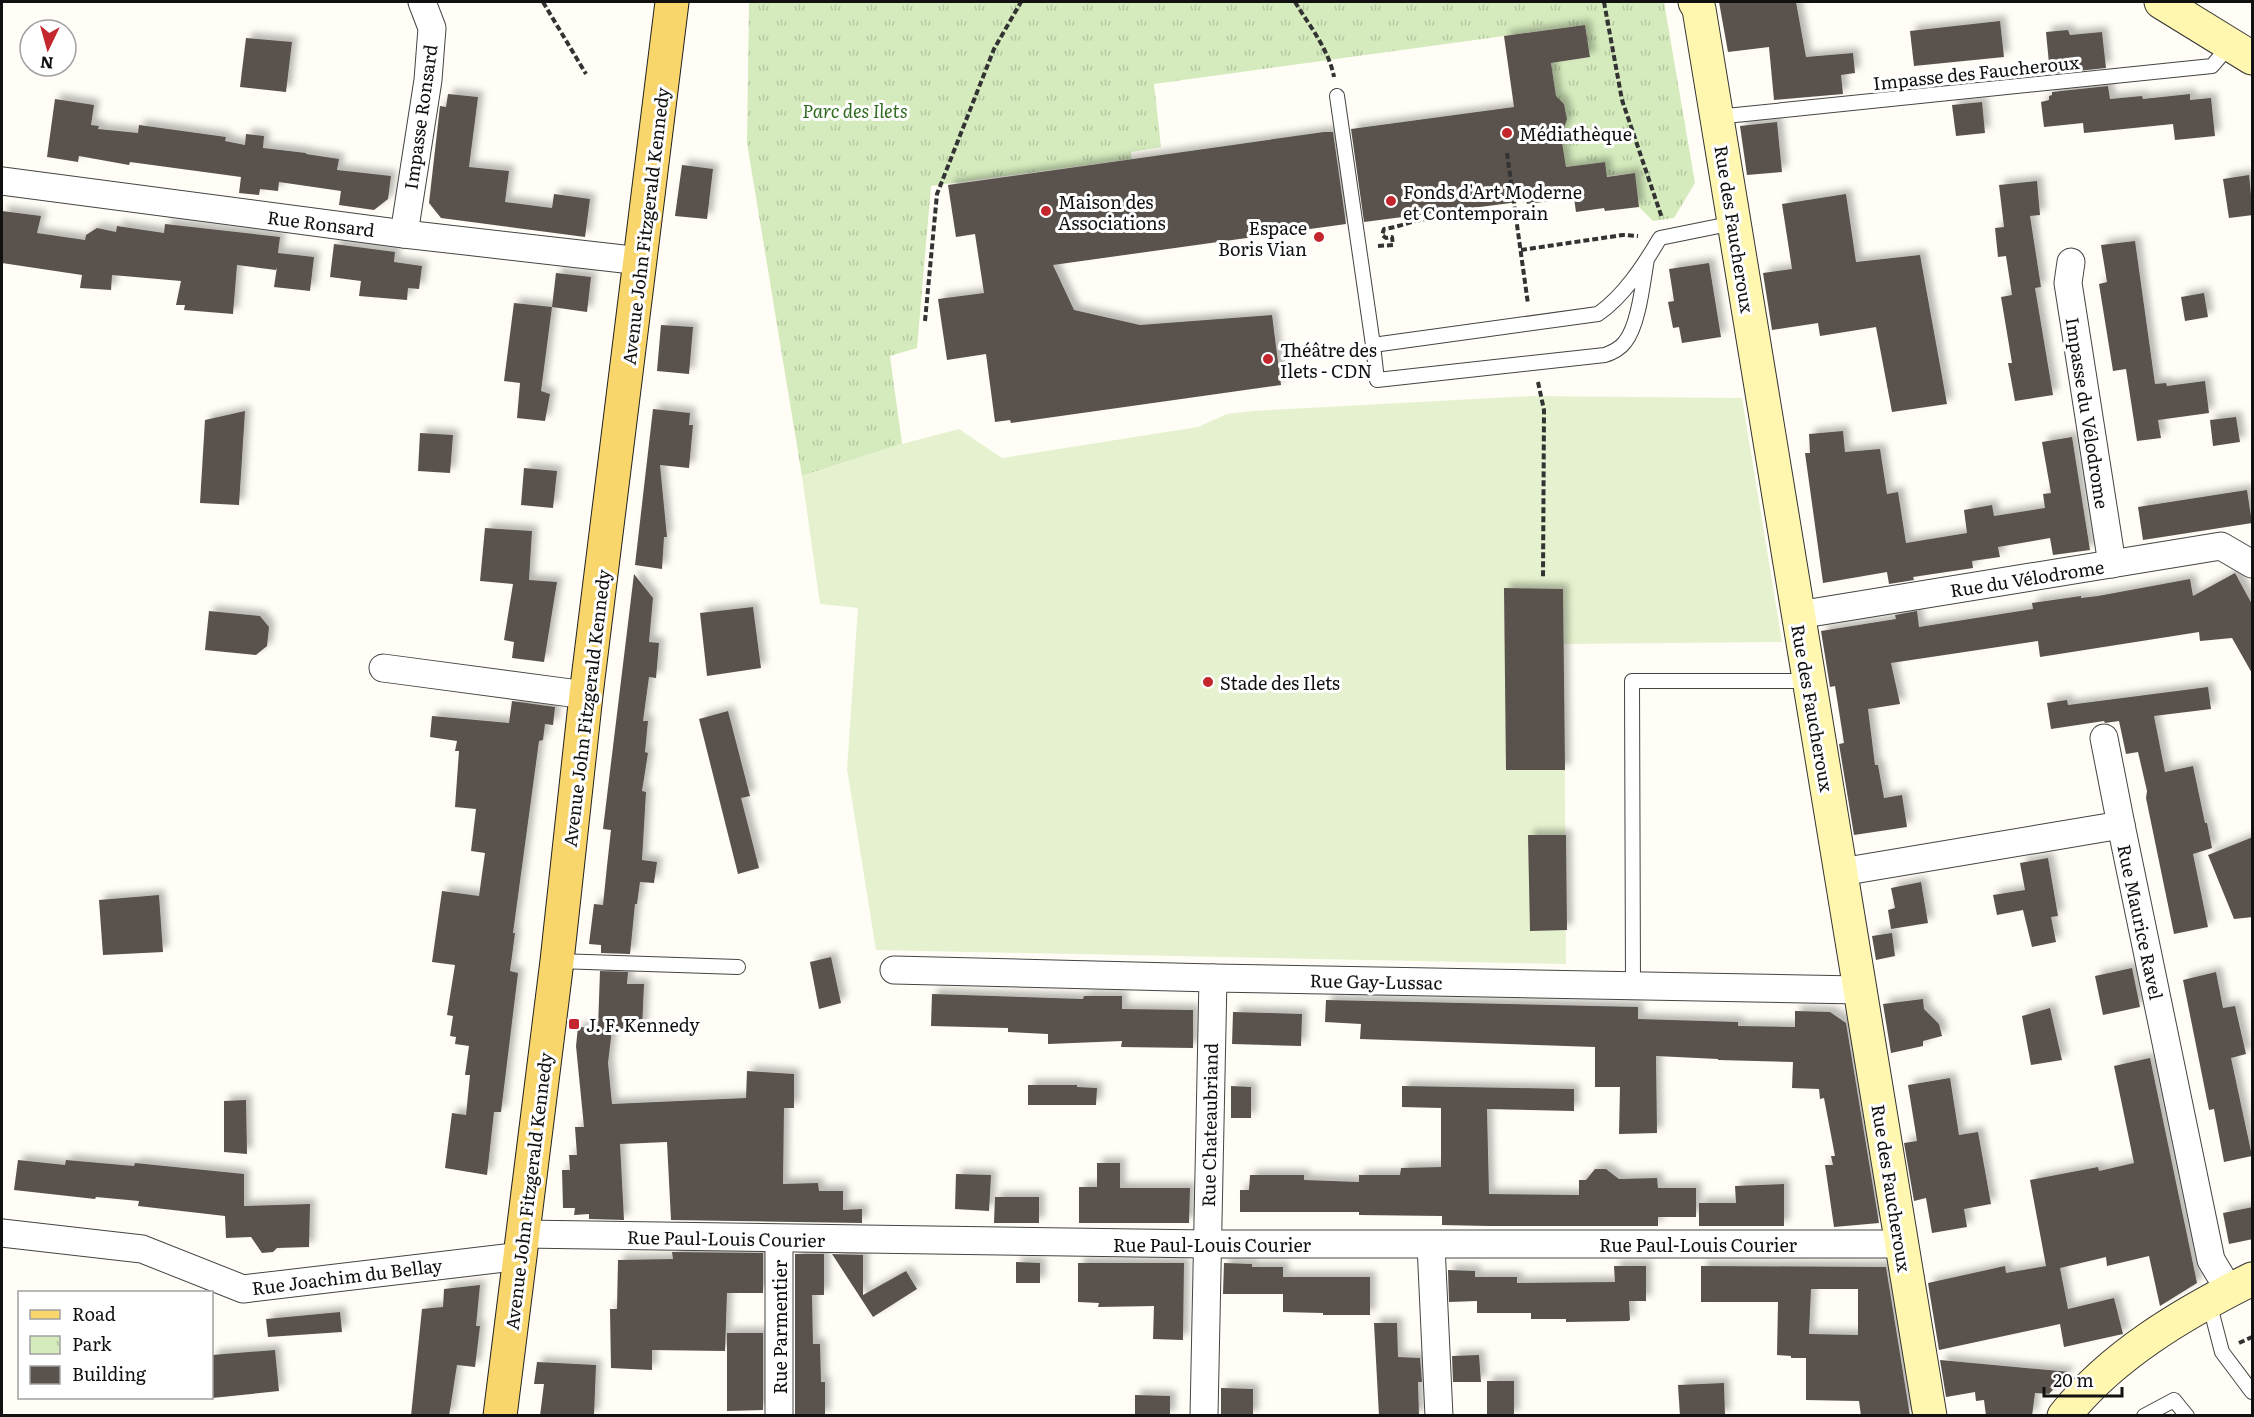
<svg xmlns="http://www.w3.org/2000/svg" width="2254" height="1417" font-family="Literata,serif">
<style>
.park{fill:url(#park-tufts)}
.pitch{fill:#e6f2cf}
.building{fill:#5a524d;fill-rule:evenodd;filter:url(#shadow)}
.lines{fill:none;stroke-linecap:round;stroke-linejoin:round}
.lane-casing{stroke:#444;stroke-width:16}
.street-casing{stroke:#444;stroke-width:29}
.secondary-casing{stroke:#333;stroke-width:35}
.primary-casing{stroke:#222;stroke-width:35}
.path{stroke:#333;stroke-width:4;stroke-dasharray:6 3;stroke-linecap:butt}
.lane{stroke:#fff;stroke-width:14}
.street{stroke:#fff;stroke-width:27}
.secondary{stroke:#fff6b0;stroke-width:33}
.primary{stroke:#f9d66b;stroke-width:33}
.poi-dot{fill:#c4262e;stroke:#fff;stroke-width:2}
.labels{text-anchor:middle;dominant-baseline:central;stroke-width:6;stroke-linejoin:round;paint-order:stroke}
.street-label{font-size:18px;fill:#111;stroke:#fff}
.park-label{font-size:18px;font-style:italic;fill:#2f6b1f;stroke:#fff}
.poi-label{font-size:18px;fill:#111;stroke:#fff;text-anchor:start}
</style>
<defs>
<pattern id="park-tufts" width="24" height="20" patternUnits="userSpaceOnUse" patternTransform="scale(1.5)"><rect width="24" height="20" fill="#d5ebbd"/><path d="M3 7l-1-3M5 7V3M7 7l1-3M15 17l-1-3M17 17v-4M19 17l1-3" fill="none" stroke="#b6c8a1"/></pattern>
<filter id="shadow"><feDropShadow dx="5.5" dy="-5.5" stdDeviation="3" flood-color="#0004"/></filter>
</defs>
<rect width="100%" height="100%" fill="#fffdf5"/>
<path class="park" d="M749,2h915l31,181 -21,35 -21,3 -14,-14 -4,-34 -28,3 -3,-14 -38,5 -6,-36 7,-12 -3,-15 -8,-6 -5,-35 39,-6 -5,-32 -431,59 7,63 -30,5 1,7 -201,27 -14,162 -27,8 12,88 -100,32 -55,-333z"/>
<path class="pitch" d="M1531,396l211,2 40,244 -218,2 2,320 -690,-14 -29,-181 11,-161 -38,-4 -18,-128 100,-32 57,-15 43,29 196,-31 29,-13 26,-3z"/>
<g class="building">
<path d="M1719,2h77l10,55 47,-4 2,20 -14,2 2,19 -69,6 -5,-53 -41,5z"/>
<path d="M2000,21l4,36 -90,9 -4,-35z"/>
<path d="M1585,25l5,32 -39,6 5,33 8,8 3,15 -6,17 5,31 39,-5 2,15 28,-4 4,34 -34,4 -1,-3 -28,4 -2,-14 -47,6 -1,-3 -162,21 -13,-93 163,-22 -10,-71z"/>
<path d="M2068,30l2,5 32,-3 4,36 -56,6 -4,-42z"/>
<path d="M246,38l46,4 -6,50 -46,-5z"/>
<path d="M2108,86l2,13 32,-3 1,3 47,-5v6l21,-2 4,38 -40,4 -2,-16 -89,9 -1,-10 -39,4 -3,-25 8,-2v-4l3,-1v-3z"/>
<path d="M448,94l30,3 -9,70 40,4 -4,31 47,6 2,-14 36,5 -5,38 -144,-19 -12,-15 11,-97 6,1z"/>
<path d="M55,99l39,6 -3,20 8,1 -1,3 40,4 1,-8 87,12 -1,4 20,4 1,-11 18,2 -1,12 43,5v1l33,5 -2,11 54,6 -3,23 -14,11 -35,-5 2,-14 -62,-9 -1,9 -18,-2 -1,6 -20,-2 2,-16 -111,-15 -1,3 -50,-9 -1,6 -31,-5z"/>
<path d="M1982,102l3,31 -29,3 -4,-31z"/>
<path d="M1777,122l5,50 -35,3 -7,-49z"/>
<path d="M1324,132h9l13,92 -293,41 21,45 66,15 132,-10 9,70 -270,38 -1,-3 -15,2 -9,-68 -39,6 -9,-61 46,-6 -9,-59 -19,3 -8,-52z"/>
<path d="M682,165l31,4 -6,50 -32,-3z"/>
<path d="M2249,175l4,40 -24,3 -6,-39z"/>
<path d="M2037,181l3,34 -10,1 11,71 -6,1 18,107 -38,6 -7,-38h4l-11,-66 11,-2 -6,-39 -8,1 -3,-29 9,-1 -5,-42z"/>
<path d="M1846,194l10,68 64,-7 27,149 -55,8 -16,-85 -56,9 -2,-13 -46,7 -9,-57 29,-4 -10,-65z"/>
<path d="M2,211l39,5 -4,17 48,7 1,-5 11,-7 19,4 1,-6 47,7 1,-9 115,13 -2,16 36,4 -4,34 -36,-4 3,-20 -1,3 -39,-5 -4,49 -49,-4 1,-5h-9l5,-24 -69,-6 -1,15 -31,-2 2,-13 -80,-12z"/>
<path d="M2135,241l20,143 11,-1 1,3 38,-5 4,32 -51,7 3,18 -24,3 -11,-72 -13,2 -14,-87 8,-2 -6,-37z"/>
<path d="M334,244l61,8 -1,10 28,4 -3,23 -11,-1 -1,12 -48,-4 2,-15 -31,-4z"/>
<path d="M1709,263l12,74 -39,6 -3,-16 -6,1 -5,-26 6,-1 -5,-32z"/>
<path d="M556,273l35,4 -4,35 -35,-5z"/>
<path d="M2204,293l4,24 -23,4 -4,-24z"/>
<path d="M514,303l38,4 -11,84 9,3 -5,27 -28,-3 3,-35 -16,-2z"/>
<path d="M661,325l32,2 -4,47 -32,-3z"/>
<path d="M653,409l37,4 -1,12h4l-4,43 -29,-3 7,72h-3l-2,32 -27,-4z"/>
<path d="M245,411l-6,94 -39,-2 5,-83z"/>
<path d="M2236,417l4,25 -27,4 -3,-26z"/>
<path d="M1843,431l2,21 35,-3 7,45 11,-2 8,51 61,-10 -3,-23 28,-5 2,11 51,-8 -2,-14 8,-1 -9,-51 30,-5 18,113 -37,5 -3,-17 -52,9 2,10 -28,4 1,7 -60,9 1,3 -25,4 -2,-12 -64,11 -18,-130h5l-1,-19z"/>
<path d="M420,433l33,2 -3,38 -32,-2z"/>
<path d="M524,468l33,3 -4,37 -32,-3z"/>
<path d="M2247,490l5,33 -109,17 -5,-33z"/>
<path d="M485,528l47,3 -3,49 28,2 -13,80 -32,-4 2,-16 -10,-2 9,-56 -33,-3z"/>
<path d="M2235,573l18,33v69l-21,-37 -32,3 -1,-9 -159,25 -2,-16 -147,22 9,41 -32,5 7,56h3l6,33 18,-3 5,32 -53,8 -15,-91 5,-1 -9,-57 -5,1 -9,-56 75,-12 -1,-4 22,-4 2,16 114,-18 -1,-6 49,-7v2l17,-2 92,-17 3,17z"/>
<path d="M634,574l19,24 -4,44 10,1 -3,35 -7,-1 -6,44h5l-3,31 3,1 -6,38 4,1 -4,68 15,2 -3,21 -14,-1 -3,22h-2l-5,50 -29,-1v-8l-12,-1 5,-40 9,1 4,-39 4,-36 -8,-1z"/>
<path d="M1504,588l59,1 2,181h-59z"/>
<path d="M753,607l8,61 -54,8 -7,-63z"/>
<path d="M209,611l51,5 9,11 -2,19 -11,9 -51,-5z"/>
<path d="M2208,687l3,22 -57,7 11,56 28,-6 12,57h2l5,25 -19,6 15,73 -34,7 -28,-136 1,-7 -9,-39 -12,2 -7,-33 -14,2 -1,-2 -53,8 -4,-26 20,-3 1,5z"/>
<path d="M512,701l43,6 -2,18 -8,-1 -2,16 -4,1 -26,192h2l-5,38 8,2 -17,139h-7l-7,63 -42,-7 7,-55 14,2 4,-40h-5l4,-29 -14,-2 1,-7 -6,-1 3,-20 -6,-1 8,-50 -23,-3 10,-71 37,5 6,-43 -14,-2 5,-42 -21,-2 4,-56h-4l2,-10 -27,-4 2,-21 77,7z"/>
<path d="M728,711l22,85 -9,2 18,70 -21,6 -39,-155z"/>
<path d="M1528,835h38l1,95 -37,1z"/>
<path d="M2253,837v80l-19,2 -26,-64z"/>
<path d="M2048,858l10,58 -7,1 5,25 -24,5 -9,-37 -26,5 -4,-20 32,-5 -5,-27z"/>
<path d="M1921,882l7,41 -37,6 -3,-19 7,-2 -4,-20z"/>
<path d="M159,895l4,57 -60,3 -4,-55z"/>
<path d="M1892,933l3,23 -19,4 -4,-24z"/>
<path d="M831,957l10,46 -22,6 -9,-47z"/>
<path d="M2132,968l8,39 -37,8 -8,-39z"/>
<path d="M600,971l28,1 -1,12h17l-2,45h-30l-4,34 4,41 134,-6 1,-27 47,3v34h-10l-1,76 35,-1 1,8h24v19l19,-1v14l-191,-3 -4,-78 -47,2 4,76 -35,-1v-5l-15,1 1,-7h-12l-1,-38h8l-1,-15h8l-2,-28h9l-8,-81 2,-19 20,1z"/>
<path d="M2216,972l7,36 12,-2 11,48 -15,4 21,98 -28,6 -10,-53 -5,1 -26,-130z"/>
<path d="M932,994l151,5 1,-3h38v13l71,1v38l-72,-1 1,-6 -74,3v-10l-40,-2v-4l-77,-2z"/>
<path d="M1923,999l1,10 15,15 3,12 -19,5v5l-32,7 -8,-49z"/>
<path d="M1326,1000l312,7v12l100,3v4l57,1v-16l35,1 16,11 33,200 -45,4 -9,-62h8l-2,-9h4l-11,-58 -4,1 -1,-10 -27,-1 1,-26 -75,-2v-1l-62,-3 1,77 -38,1 1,-47h-25v-40l-235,-8 1,-15 -36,-2z"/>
<path d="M2050,1008l12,52 -31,5 -9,-49z"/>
<path d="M1233,1012l69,2 -1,32 -69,-2z"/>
<path d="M2150,1058l47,225 -37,23 -11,-50 -42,10 -1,-9 -46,11 8,41 46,-11 9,36 -59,13 -4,-23 -121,26 -11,-67 77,-17 1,7 40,-7 -16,-86 68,-13 1,4 35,-8 -20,-97z"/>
<path d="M1950,1078l9,57 19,-3 13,72 -27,5 3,18 -35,6 -6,-35 -12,3 -10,-58 13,-2 -9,-56z"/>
<path d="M1028,1085h49v2l20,1 -1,17h-68z"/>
<path d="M1231,1086l20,1v31h-20z"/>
<path d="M1402,1086l172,3v22l-87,-2 2,85 90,1v-15h7l9,-11h11l13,10 38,-1 1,10h38v29h-38v9h-169l-47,-1v-9l-83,-1v-3h-119v-22h9l1,-15h54v5l55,2v-7h41l1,-7 40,-1v-59l-39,-1z"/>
<path d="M246,1100l1,54 -23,-2v-51z"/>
<path d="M18,1160l47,5 1,-5 68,6 1,-3 109,11v32l66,-2 -1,43 -32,1 -4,4 -11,1 -11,-16 -25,1 -1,-22 -87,-10 1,-5 -43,-4 -1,2 -81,-9z"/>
<path d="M1097,1163h23v25h70l-1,35h-110v-36h18z"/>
<path d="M956,1174l35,1 -2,36 -34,-2z"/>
<path d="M1784,1184v42h-85v-23h37l-1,-17z"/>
<path d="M995,1197h44v26h-45z"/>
<path d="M2253,1207v32l-24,5 -6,-31z"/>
<path d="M672,1252l91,1v40h-36l-2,58 -73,-1v20l-41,-2 -1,-59h7l1,-49 55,-1z"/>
<path d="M795,1254h29v41h-12l1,49h7l1,38h4v34h-30z"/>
<path d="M832,1254l31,1v40l43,-24 11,18 -44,28z"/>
<path d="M1016,1262l24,1v20h-24z"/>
<path d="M1078,1263h106l-1,77 -30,-1 1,-33 -56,1 1,-4 -21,-1z"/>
<path d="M1224,1263l28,1v3h31v16v-6h87v38h-47v-2l-40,-1v-18h-60z"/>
<path d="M1614,1266h32v35h-17l1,19 -2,1 -62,1v-3h-35v-6h-54v-12l-28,1 -1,-32 27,1v6h42v6l98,-1z"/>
<path d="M1701,1266l185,1 24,149h-49l-2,-15 -53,-1v-42h-15v-2l-14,-1 1,-53h-77zM1811,1289h47v46l-49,-1z"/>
<path d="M480,1285l-4,41h4l-5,41 -18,-2 -8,51h-38l11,-107 21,-2 1,-18z"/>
<path d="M340,1312l2,20 -74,5 -2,-18z"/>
<path d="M1374,1323h23l1,34 22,1 2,24h-4l1,34h-40z"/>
<path d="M727,1333h36v77l-36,1z"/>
<path d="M275,1350l4,41 -67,7v-43z"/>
<path d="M1479,1355l2,27h-28l-1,-26z"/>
<path d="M1940,1360l130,12 -21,22 -14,-1 -3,23h-46l-2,-16 -8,1 -1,-9 -29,5z"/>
<path d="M537,1362l59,3 -2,51h-54l4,-32h-10z"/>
<rect x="1487" y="1381" width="27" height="35"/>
<path d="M1724,1383l1,33h-45l-2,-31z"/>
<path d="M1221,1388l32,1v27h-32z"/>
<path d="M1135,1395l35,1v20h-35z"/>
</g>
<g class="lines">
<defs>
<g id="lane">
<path d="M1337,96l36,249"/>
<path d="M1716,117l496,-51 18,-21"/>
<path d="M1647,259c-4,22 -8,66 -22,83 -5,7 -12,10 -20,13l-228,25 -4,-35 225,-31c26,-18 46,-49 62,-76l74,-15"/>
<path d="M557,961l181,6"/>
<path d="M1633,985l-1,-304h177"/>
<path d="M2209,1302l13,50 30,40"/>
<path d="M2144,1416l30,-16 13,16"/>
</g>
<g id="street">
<path d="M2,181l402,53 237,27"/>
<path d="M404,234l24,-154 4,-52 -10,-26"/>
<path d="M2071,262l-3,21 44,281"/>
<path d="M1798,615l423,-69 31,18"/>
<path d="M383,668l203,27"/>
<path d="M2104,738l17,87"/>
<path d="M1841,872l280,-47 90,435 18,30"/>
<path d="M894,970l319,8 646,12"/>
<path d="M2,1233l140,16 101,40 278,-33"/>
<path d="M522,1234l684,10h695"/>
<path d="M779,1239v177"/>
<path d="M1431,1245l8,171"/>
<path d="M1204,1416l9,-438"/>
</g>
<g id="secondary">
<path d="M1695,2l4,7 231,1407"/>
<path d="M2161,2l91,56"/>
<path d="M2064,1416c48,-61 120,-103 188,-137"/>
</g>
<path id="primary" d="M500,1416l57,-455 29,-266 86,-693"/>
</defs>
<use href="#lane" class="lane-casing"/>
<use href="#street" class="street-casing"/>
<use href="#secondary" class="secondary-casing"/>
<use href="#primary" class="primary-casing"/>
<g class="path">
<path d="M543,2l43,72"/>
<path d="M1295,2c14,23 34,48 39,75"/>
<path d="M1604,2l18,98 40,118"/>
<path d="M1507,153l21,151"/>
<path d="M1378,246l15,-1 -1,-8 -6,1 -4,-3 2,-6c15,-2 27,-8 42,-10"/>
<path d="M1521,250l102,-15 15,1"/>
<path d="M925,321l12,-127 57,-145 27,-47"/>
<path d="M1538,382l6,28 -1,169"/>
<path d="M2239,1343l13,-6"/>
</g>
<use href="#lane" class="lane"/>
<use href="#street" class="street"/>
<use href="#secondary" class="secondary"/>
<use href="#primary" class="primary"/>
</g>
<g class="poi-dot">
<circle cx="1507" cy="133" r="6"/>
<circle cx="1391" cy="201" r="6"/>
<circle cx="1046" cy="211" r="6"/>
<circle cx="1319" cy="237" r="6"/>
<circle cx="1268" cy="359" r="6"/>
<circle cx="1208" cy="682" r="6"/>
<rect x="568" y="1018" width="12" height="12" rx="3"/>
</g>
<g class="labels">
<g class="street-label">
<text transform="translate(1976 72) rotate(-6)">Impasse des Faucheroux</text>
<text transform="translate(420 117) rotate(-82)">Impasse Ronsard</text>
<text transform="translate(321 223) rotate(7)">Rue Ronsard</text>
<text transform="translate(645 226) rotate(-83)">Avenue John Fitzgerald Kennedy</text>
<text transform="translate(1735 229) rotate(81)">Rue des Faucheroux</text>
<text transform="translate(2088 413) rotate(81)">Impasse du Vélodrome</text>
<text transform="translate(2027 578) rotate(-9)">Rue du Vélodrome</text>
<text transform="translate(586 708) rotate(-83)">Avenue John Fitzgerald Kennedy</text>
<text transform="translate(1813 708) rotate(80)">Rue des Faucheroux</text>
<text transform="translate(2141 922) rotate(78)">Rue Maurice Ravel</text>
<text transform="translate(1376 981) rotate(1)">Rue Gay-Lussac</text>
<text transform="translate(1209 1125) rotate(-89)">Rue Chateaubriand</text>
<text transform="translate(1892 1188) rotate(81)">Rue des Faucheroux</text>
<text transform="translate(528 1191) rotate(-83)">Avenue John Fitzgerald Kennedy</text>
<text transform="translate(726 1238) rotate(1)">Rue Paul-Louis Courier</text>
<text x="1212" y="1244">Rue Paul-Louis Courier</text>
<text x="1698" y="1244">Rue Paul-Louis Courier</text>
<text transform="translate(347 1276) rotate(-7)">Rue Joachim du Bellay</text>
<text transform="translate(779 1327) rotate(-90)">Rue Parmentier</text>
</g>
<g class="park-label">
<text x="855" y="110">Parc des Ilets</text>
</g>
<g class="poi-label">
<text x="1519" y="133">Médiathèque</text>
<text x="1403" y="191">Fonds d'Art Moderne<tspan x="1403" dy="21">et Contemporain</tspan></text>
<text x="1058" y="201">Maison des<tspan x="1058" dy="21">Associations</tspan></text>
<text x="1307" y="227" text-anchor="end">Espace<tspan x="1307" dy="21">Boris Vian</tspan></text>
<text x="1280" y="349">Théâtre des<tspan x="1280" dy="21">Ilets - CDN</tspan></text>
<text x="1220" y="682">Stade des Ilets</text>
<text x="586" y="1024">J. F. Kennedy</text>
</g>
</g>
<rect width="2254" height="1417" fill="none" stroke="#111111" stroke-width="6"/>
<rect x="18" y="1291" width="195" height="108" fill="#ffffff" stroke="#a0a0a0" stroke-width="1.5"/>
<rect x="30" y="1310" width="30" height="9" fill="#f9d66b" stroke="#a0a0a0" stroke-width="1.5"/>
<text x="72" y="1321" font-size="18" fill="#111111">Road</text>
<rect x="30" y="1336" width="30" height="18" fill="url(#park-tufts)" stroke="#a0a0a0" stroke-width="1.5"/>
<text x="72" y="1351" font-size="18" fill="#111111">Park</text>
<rect x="30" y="1366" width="30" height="18" fill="#5a524d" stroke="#a0a0a0" stroke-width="1.5"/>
<text x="72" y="1381" font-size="18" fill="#111111">Building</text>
<g transform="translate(48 48) rotate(185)"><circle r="28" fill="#ffffff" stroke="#a0a0a0" stroke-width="1.5"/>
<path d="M0-4.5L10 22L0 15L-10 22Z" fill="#c4262e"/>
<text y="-9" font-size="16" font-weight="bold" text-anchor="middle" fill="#111111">N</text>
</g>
<path d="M2044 1387v9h78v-9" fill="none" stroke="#111111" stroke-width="3"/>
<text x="2053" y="1387" font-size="18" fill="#111111" stroke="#ffffff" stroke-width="4.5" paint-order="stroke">20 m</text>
</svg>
